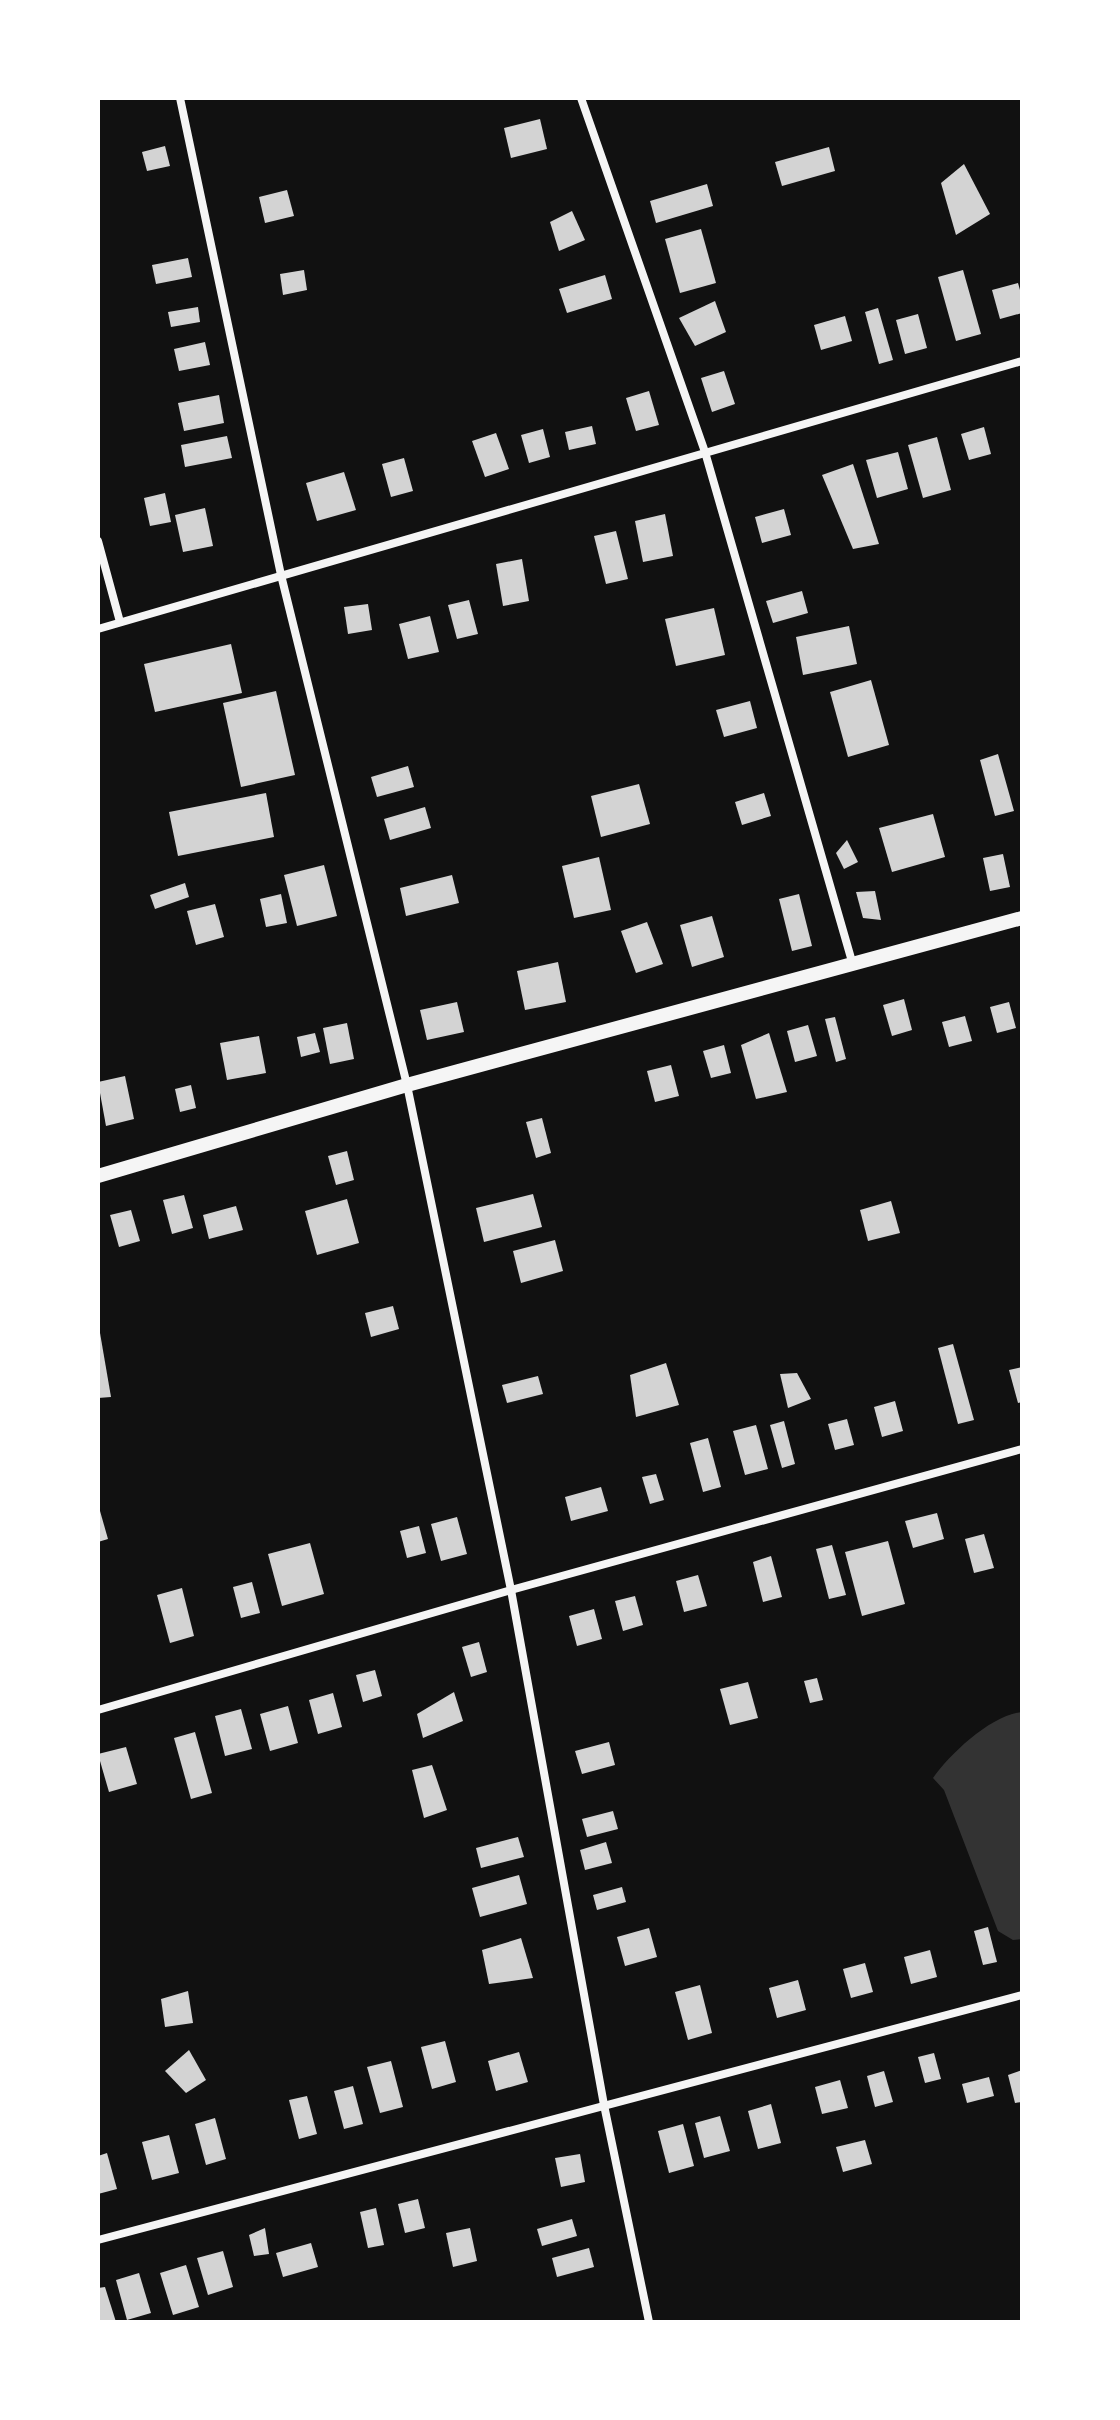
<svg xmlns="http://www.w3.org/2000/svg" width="1120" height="2420" font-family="Manrope,sans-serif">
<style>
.water{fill:#333}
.building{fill:#d3d3d3}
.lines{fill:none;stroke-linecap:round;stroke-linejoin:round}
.minor{stroke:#f5f5f5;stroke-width:8}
.tertiary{stroke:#f5f5f5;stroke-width:14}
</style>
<rect width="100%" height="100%" fill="#111"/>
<path class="water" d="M1022,1712v227l-9,1 -15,-9 -54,-141 -11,-12c17,-24 58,-63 89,-66z"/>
<g class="building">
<path d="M540,119l7,30 -36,9 -7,-30z"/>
<path d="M165,146l5,20 -23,5 -5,-19z"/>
<path d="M829,147l6,24 -53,15 -7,-24z"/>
<path d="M964,164l26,50 -34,21 -15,-52z"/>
<path d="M707,184l6,22 -57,17 -6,-22z"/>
<path d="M287,190l7,26 -29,7 -6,-26z"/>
<path d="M572,211l13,29 -26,11 -9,-29z"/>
<path d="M701,229l15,54 -36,10 -15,-54z"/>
<path d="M188,258l4,19 -36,7 -4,-19z"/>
<path d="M304,270l3,20 -24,5 -3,-21z"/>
<path d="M963,270l18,64 -25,7 -18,-64z"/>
<path d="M605,275l7,24 -45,14 -8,-24z"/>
<path d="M1018,283l4,14v16l-22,6 -8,-29z"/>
<path d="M715,301l11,31 -31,14 -16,-28z"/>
<path d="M198,307l2,15 -29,5 -3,-15z"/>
<path d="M878,308l15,52 -14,4 -14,-52z"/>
<path d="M918,314l9,34 -22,6 -9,-34z"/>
<path d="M845,316l7,25 -31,9 -7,-25z"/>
<path d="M205,342l5,23 -31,6 -5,-22z"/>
<path d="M724,371l11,33 -23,8 -11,-34z"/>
<path d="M649,391l10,34 -23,6 -10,-33z"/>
<path d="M219,395l5,28 -40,8 -6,-28z"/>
<path d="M592,426l4,18 -27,6 -4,-18z"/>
<path d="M984,427l7,27 -22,6 -8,-26z"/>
<path d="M543,429l7,28 -21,6 -8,-28z"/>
<path d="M496,433l13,36 -24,8 -13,-36z"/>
<path d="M227,436l5,22 -47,9 -4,-22z"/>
<path d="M937,437l14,53 -28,8 -15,-53z"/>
<path d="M898,452l10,37 -31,9 -11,-38z"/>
<path d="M404,458l9,33 -22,6 -9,-33z"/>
<path d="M853,464l26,80 -26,5 -31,-74z"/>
<path d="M344,472l12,38 -39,11 -11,-38z"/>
<path d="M165,493l6,29 -21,4 -6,-28z"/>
<path d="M205,508l8,38 -30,6 -8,-37z"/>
<path d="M784,509l7,26 -29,8 -7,-26z"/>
<path d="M665,514l8,42 -30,6 -8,-41z"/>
<path d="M616,531l12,48 -22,5 -12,-48z"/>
<path d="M522,559l7,42 -26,5 -7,-42z"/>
<path d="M802,591l6,22 -35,10 -7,-22z"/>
<path d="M469,600l9,34 -21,5 -9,-34z"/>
<path d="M368,604l4,26 -24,4 -4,-27z"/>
<path d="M714,608l11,47 -49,11 -11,-47z"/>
<path d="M430,616l9,36 -31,7 -9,-35z"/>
<path d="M849,626l8,38 -54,11 -7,-38z"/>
<path d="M231,644l11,49 -87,19 -11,-48z"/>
<path d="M871,680l18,65 -41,12 -18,-65z"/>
<path d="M276,691l19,84 -54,12 -18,-84z"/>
<path d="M750,701l7,27 -33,9 -8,-27z"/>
<path d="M998,754l16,57 -19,5 -15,-56z"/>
<path d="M408,766l6,21 -37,10 -6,-20z"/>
<path d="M639,784l11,40 -49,13 -10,-41z"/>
<path d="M266,793l8,44 -96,19 -9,-44z"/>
<path d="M764,793l7,23 -29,9 -7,-23z"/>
<path d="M425,807l6,21 -41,12 -6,-21z"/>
<path d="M933,814l12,43 -53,15 -13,-44z"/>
<path d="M847,840l11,22 -14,7 -8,-16z"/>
<path d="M1003,854l7,33 -20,4 -7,-33z"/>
<path d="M599,857l12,53 -37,8 -12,-52z"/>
<path d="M324,865l13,51 -40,10 -13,-51z"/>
<path d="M452,875l7,28 -53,13 -6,-28z"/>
<path d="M185,883l4,14 -34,12 -5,-14z"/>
<path d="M875,891l6,29 -18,-2 -7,-26z"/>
<path d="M281,894l6,29 -21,4 -6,-28z"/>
<path d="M799,894l13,52 -20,5 -13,-52z"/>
<path d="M215,904l9,33 -28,8 -9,-34z"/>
<path d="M712,916l12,41 -32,10 -12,-42z"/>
<path d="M647,922l16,42 -27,9 -15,-42z"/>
<path d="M558,962l8,40 -41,8 -8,-39z"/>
<path d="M904,999l8,31 -20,6 -9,-31z"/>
<path d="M457,1002l7,30 -37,8 -7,-30z"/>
<path d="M1009,1002l7,26 -19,5 -7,-26z"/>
<path d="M965,1016l7,25 -23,6 -7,-25z"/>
<path d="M835,1017l11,42 -10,3 -11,-43z"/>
<path d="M347,1023l7,36 -24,5 -7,-36z"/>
<path d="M808,1025l9,31 -22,6 -8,-31z"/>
<path d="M315,1033l5,19 -19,5 -4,-20z"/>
<path d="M769,1033l18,59 -31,7 -15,-54z"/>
<path d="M259,1036l7,37 -39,7 -7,-37z"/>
<path d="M724,1045l7,28 -20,5 -8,-27z"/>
<path d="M671,1065l8,31 -24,6 -8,-31z"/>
<path d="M125,1076l9,43 -28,7 -8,-44z"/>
<path d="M191,1085l5,23 -16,4 -5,-23z"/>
<path d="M542,1118l9,35 -15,5 -10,-36z"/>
<path d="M347,1151l7,29 -18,5 -8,-29z"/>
<path d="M533,1194l9,33 -58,15 -8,-34z"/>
<path d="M184,1195l9,33 -21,6 -9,-34z"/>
<path d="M347,1199l12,44 -42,12 -12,-44z"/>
<path d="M891,1201l9,32 -32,8 -8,-31z"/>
<path d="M236,1206l7,24 -34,9 -6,-24z"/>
<path d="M131,1210l9,31 -21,6 -9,-32z"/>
<path d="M555,1240l8,31 -42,12 -8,-32z"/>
<path d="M393,1306l6,23 -28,8 -6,-24z"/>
<path d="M98,1333h2l11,64 -13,1z"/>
<path d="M953,1344l21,76 -16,4 -20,-76z"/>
<path d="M666,1363l13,42 -43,12 -6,-42z"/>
<path d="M1022,1367v35l-4,1 -9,-33z"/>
<path d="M797,1373l14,26 -23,9 -8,-34z"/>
<path d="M538,1376l5,18 -36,9 -5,-18z"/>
<path d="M895,1401l8,30 -21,6 -8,-30z"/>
<path d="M847,1419l7,26 -19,5 -7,-26z"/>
<path d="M784,1421l11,43 -13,4 -12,-43z"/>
<path d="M756,1425l12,44 -23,6 -12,-44z"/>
<path d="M708,1438l13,49 -18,5 -13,-49z"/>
<path d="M656,1474l8,26 -14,4 -8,-27z"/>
<path d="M601,1487l7,24 -37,10 -6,-24z"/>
<path d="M98,1504l10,35 -10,3z"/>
<path d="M937,1513l7,26 -31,9 -8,-27z"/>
<path d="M457,1517l10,37 -26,7 -10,-37z"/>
<path d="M419,1526l7,27 -19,5 -7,-27z"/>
<path d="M984,1534l10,34 -20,5 -9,-34z"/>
<path d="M888,1541l17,63 -43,12 -17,-64z"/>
<path d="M310,1543l14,51 -42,12 -14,-52z"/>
<path d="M832,1545l14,50 -17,4 -13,-50z"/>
<path d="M771,1556l11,41 -19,5 -10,-40z"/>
<path d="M698,1575l9,31 -23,6 -8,-31z"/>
<path d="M252,1582l8,31 -19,5 -8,-31z"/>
<path d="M182,1588l12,48 -24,7 -13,-48z"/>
<path d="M635,1596l8,29 -20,6 -8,-30z"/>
<path d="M594,1609l8,30 -25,7 -8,-30z"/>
<path d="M479,1642l8,30 -16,5 -9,-30z"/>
<path d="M375,1670l7,26 -19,6 -7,-27z"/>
<path d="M817,1678l6,22 -13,3 -6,-22z"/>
<path d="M748,1682l10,36 -28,7 -10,-36z"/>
<path d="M454,1692l9,29 -40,17 -6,-24z"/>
<path d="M333,1693l9,34 -24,7 -9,-34z"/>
<path d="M288,1706l10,37 -28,8 -10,-37z"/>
<path d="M241,1709l11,40 -27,7 -10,-40z"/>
<path d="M195,1732l17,61 -21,6 -17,-61z"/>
<path d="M609,1742l6,23 -33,9 -7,-23z"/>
<path d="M126,1747l11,37 -28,8 -11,-38z"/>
<path d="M432,1765l15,45 -23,8 -12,-48z"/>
<path d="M613,1811l5,18 -31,8 -5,-18z"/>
<path d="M518,1837l6,20 -43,11 -5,-20z"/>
<path d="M606,1842l6,21 -27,7 -5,-20z"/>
<path d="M519,1875l8,29 -47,13 -8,-29z"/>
<path d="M622,1887l4,15 -29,8 -4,-15z"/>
<path d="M988,1927l9,35 -14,3 -9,-34z"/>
<path d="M649,1928l8,29 -32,9 -8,-29z"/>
<path d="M521,1938l12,40 -44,6 -7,-34z"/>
<path d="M930,1950l7,27 -26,7 -7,-27z"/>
<path d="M865,1963l8,29 -22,6 -8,-29z"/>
<path d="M798,1980l8,30 -29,8 -8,-30z"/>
<path d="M700,1985l12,48 -24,7 -13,-48z"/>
<path d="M188,1991l5,32 -28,4 -4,-28z"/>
<path d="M445,2041l11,41 -24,7 -11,-42z"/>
<path d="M189,2050l17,30 -20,13 -21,-22z"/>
<path d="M519,2052l9,30 -32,9 -8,-30z"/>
<path d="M934,2053l7,26 -16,4 -7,-26z"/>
<path d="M391,2061l12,46 -23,6 -13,-46z"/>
<path d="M1022,2070v32l-7,1 -7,-28z"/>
<path d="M884,2071l9,31 -18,5 -8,-31z"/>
<path d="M989,2077l5,19 -27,7 -5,-19z"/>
<path d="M840,2080l8,28 -26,6 -7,-27z"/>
<path d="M353,2086l10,38 -19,5 -10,-38z"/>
<path d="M307,2096l10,38 -18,5 -10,-39z"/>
<path d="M771,2104l10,39 -23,6 -10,-38z"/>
<path d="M720,2116l10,35 -26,7 -9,-35z"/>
<path d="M215,2118l11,41 -20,6 -11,-41z"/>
<path d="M683,2124l11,42 -25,7 -11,-42z"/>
<path d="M169,2135l10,38 -27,7 -10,-38z"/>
<path d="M865,2140l7,24 -29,8 -7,-25z"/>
<path d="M107,2153l10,36 -19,5v-38z"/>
<path d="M580,2154l5,28 -24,5 -6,-29z"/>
<path d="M418,2199l7,29 -20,5 -7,-29z"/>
<path d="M376,2208l8,37 -16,3 -8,-36z"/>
<path d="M572,2219l5,17 -35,10 -5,-17z"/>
<path d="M265,2228l4,26 -15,2 -5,-21z"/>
<path d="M470,2228l7,33 -24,6 -7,-34z"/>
<path d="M311,2243l7,24 -35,10 -7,-24z"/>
<path d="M589,2248l5,19 -37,10 -5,-19z"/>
<path d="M223,2251l10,36 -25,8 -11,-37z"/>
<path d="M186,2265l13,42 -26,8 -13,-42z"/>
<path d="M139,2273l12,40 -24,7 -11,-40z"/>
<path d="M105,2287l11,35h-18v-34z"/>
</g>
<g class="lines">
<g class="minor">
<path d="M180,98l101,477 126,510 104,505 93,515 45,217"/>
<path d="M581,98l124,354 148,513"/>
<path d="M98,541l22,81"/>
<path d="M98,629l924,-268"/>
<path d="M98,1710l413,-120 511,-141"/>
<path d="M98,2240l924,-245"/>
</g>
<path class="tertiary" d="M98,1176l309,-91 615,-167"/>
</g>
<rect width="1120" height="2420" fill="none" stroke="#ffffff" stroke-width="200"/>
</svg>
